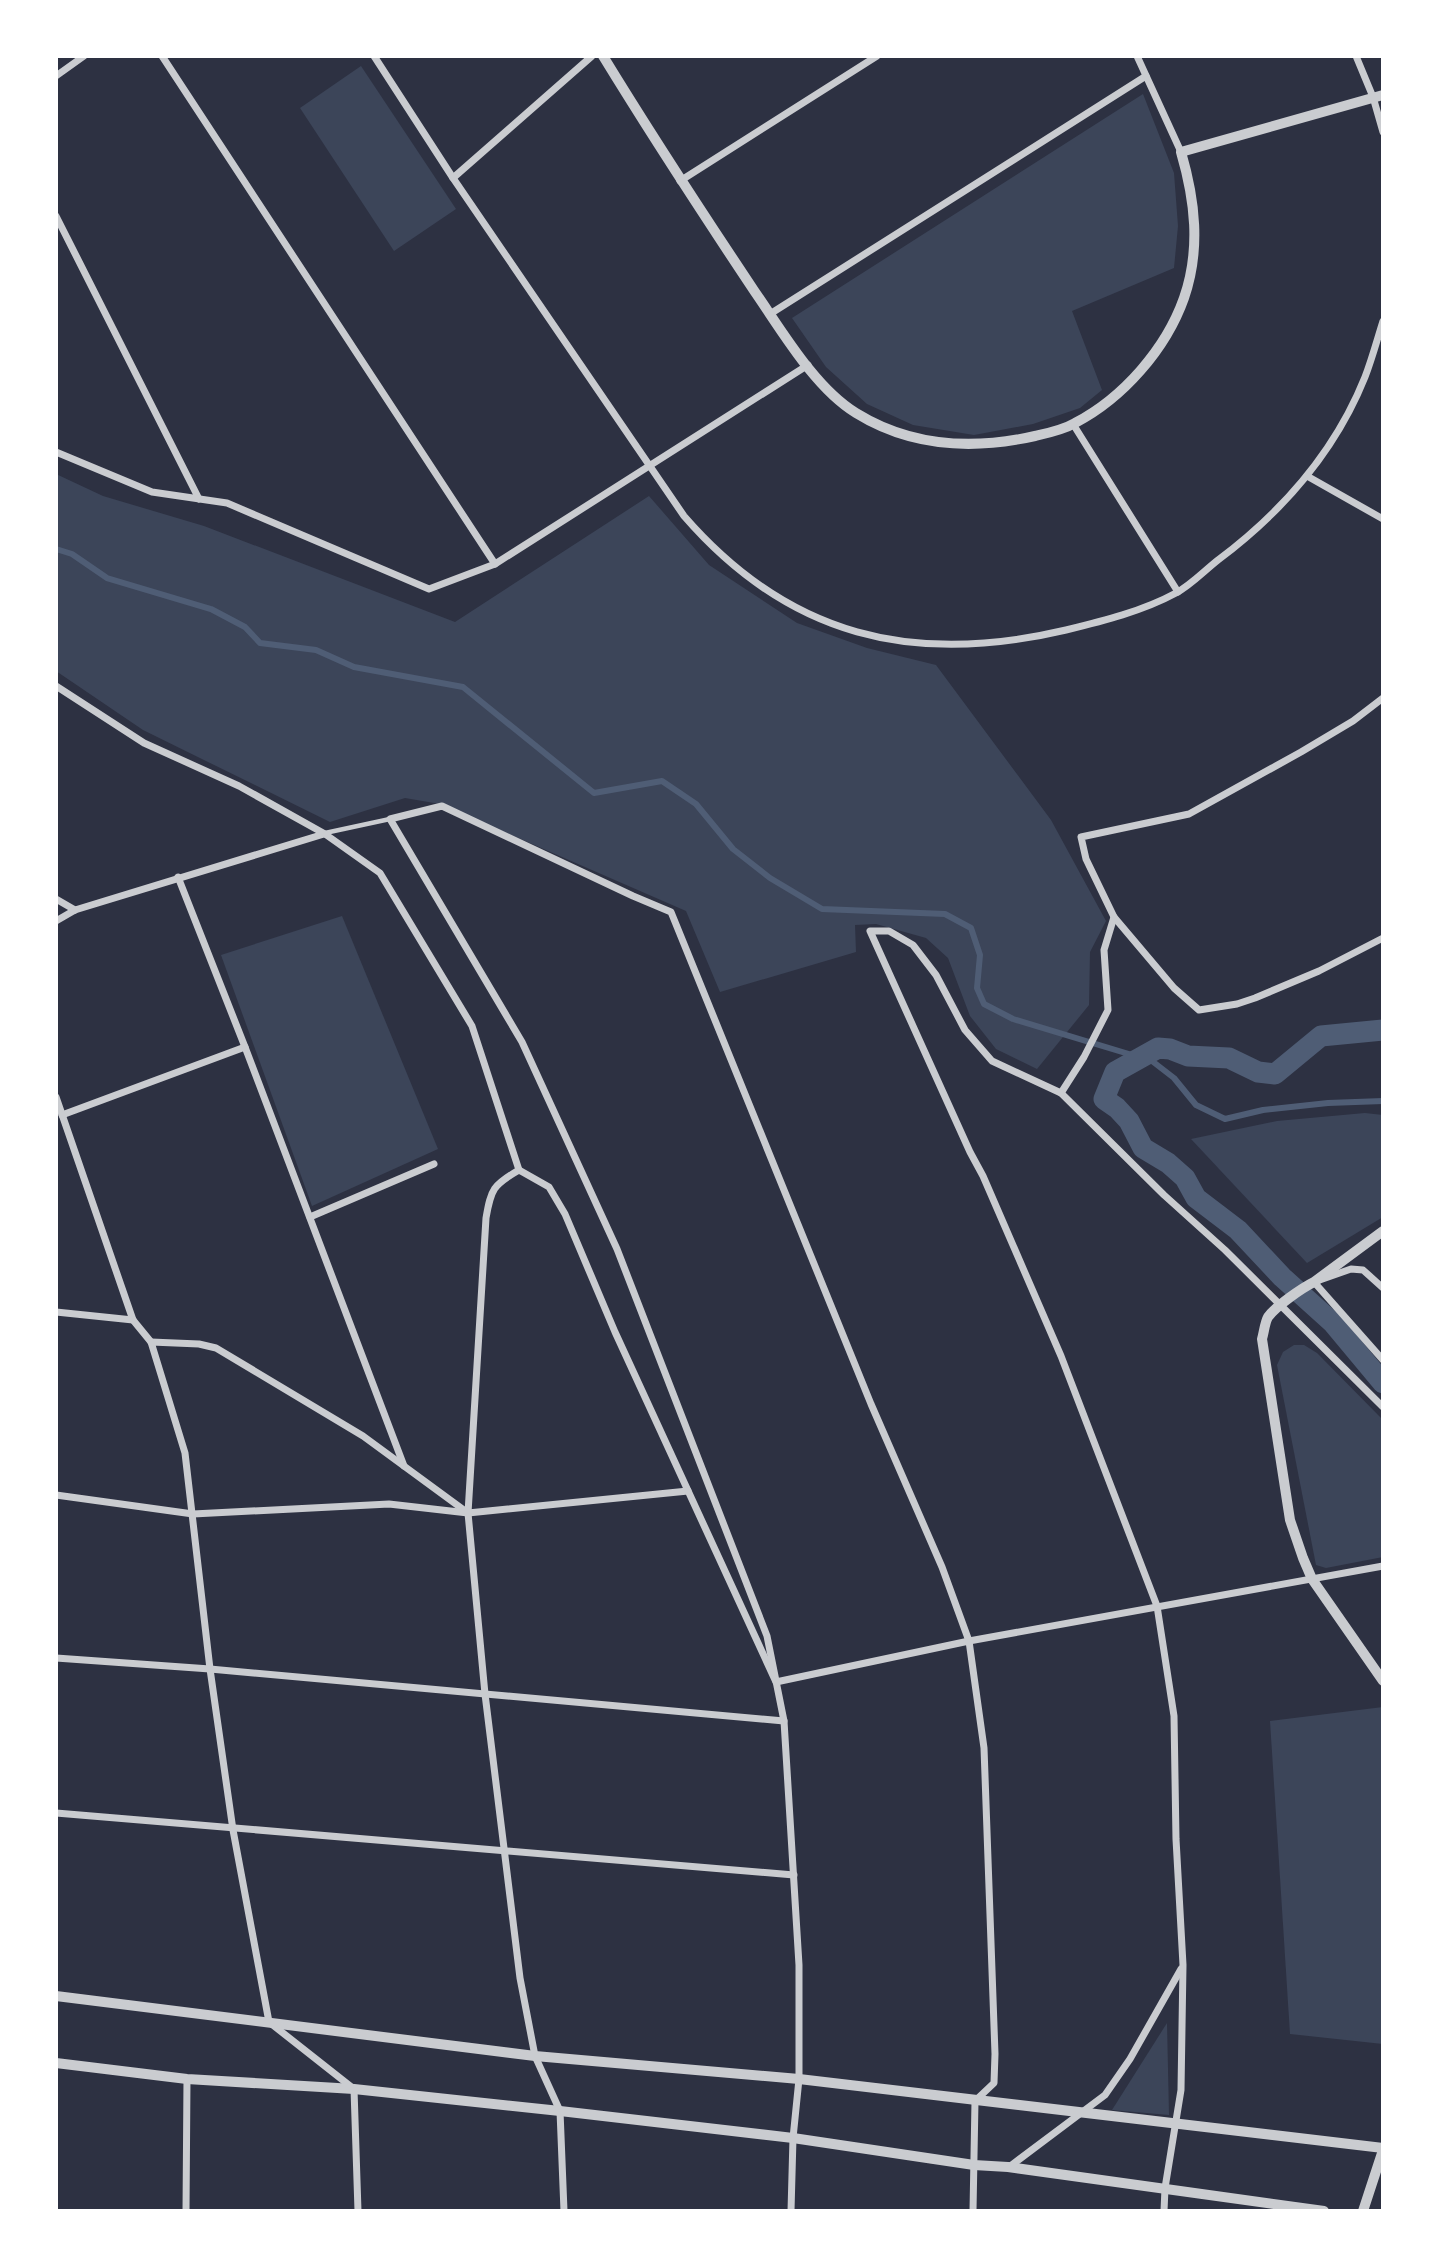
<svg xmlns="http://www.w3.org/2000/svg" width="1439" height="2267" font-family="'Titillium Web',sans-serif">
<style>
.green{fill:#3c4559}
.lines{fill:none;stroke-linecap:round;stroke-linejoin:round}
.stream{stroke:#4f5d75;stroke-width:6}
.canal{stroke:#4f5d75;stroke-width:21}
.service{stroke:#caccd0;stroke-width:4.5}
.minor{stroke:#caccd0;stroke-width:7}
.tertiary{stroke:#caccd0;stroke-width:10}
</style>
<rect width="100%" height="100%" fill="#2d3142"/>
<g class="green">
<path d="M361,66l95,143 -62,42 -94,-143z"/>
<path d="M1143,94l31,79 4,53 -4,42 -102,43 30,79 -22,18 -47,16 -59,11 -61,-10 -46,-21 -41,-37 -34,-49z"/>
<path d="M56,474l47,22 101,30 251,96 194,-126 60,69 88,58 70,25 69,17 115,155 55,101 -16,31 -1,53 -52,64 -41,-20 -26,-33 -22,-58 -22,-20 -50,-14 -21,1 1,27 -136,40 -34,-81 -246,-107 -35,-6 -75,24 -187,-92 -87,-59z"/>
<path d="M342,916l96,233 -126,57 -91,-251z"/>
<path d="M1365,1113l18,2v102l-76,46 -116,-124 86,-18z"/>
<path d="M1294,1345h10l13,8 66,67v137l-57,11 -10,-3 -39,-200 6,-13z"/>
<path d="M1383,1707v337l-93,-10 -20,-313z"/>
<path d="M1167,2023l2,92 -57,-5z"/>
</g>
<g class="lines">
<path class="stream" d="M56,549l16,5 35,24 104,31 34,18 15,16 56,7 38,17 109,20 131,106 68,-12 34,23 37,45 37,29 52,31 123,5 26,14 9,27 -3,33 7,16 29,15 139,42 22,17 22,27 29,14 38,-9 65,-7 55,-2"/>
<path class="canal" d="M1383,1030l-62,6 -46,38 -17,-2 -29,-14 -41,-2 -18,-7 -12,-1 -43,24 -11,27 13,9 12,13 14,27 25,15 17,15 11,20 42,32 44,47 51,46 50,60"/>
<path class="service" d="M325,833l65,-14"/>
<g class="minor">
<path d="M162,56l333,508"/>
<path d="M374,56l79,122 231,338c105,121 229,150 382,114 37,-9 77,-19 110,-37 15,-8 28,-22 42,-33 64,-48 117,-108 147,-183 7,-18 12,-37 18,-56"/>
<path d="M1137,56l44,96"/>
<path d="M1356,56l17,41 10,35"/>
<path d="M56,76l28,-20"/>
<path d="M453,178l139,-122"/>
<path d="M680,181l197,-125"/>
<path d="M56,216l143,283"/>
<path d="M770,314l376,-238"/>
<path d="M1073,424l105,168"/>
<path d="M56,452l96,40 75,11 202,86 66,-25 313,-199"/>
<path d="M1307,476l76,43"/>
<path d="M56,686l88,57 95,43 86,48 55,39 92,153 47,144"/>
<path d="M178,877l67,170 159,419"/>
<path d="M56,899l19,11"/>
<path d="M1114,917l60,71 25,22 38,-6 18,-6 64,-27 64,-33"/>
<path d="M56,921l19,-11 249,-76"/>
<path d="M1061,1093l23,-36 24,-47 -4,-60 10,-33 -28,-58 -5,-22 108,-23 112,-62 52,-31 30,-23"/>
<path d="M56,1097l77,223 18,22"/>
<path d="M62,1115l183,-68"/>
<path d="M310,1217l124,-53"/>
<path d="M1383,1288l-20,-18 -12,-1 -37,13 69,78"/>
<path d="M56,1312l77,8"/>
<path d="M56,1495l137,19 196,-10 79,9 220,-22"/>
<path d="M56,1658l154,11 574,52"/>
<path d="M56,1813l738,62"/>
<path d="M1009,2167l96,-72 25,-36 51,-90"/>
<path d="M186,2211l1,-132"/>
<path d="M358,2211l-4,-122 -85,-67 -36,-192 -23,-161 -25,-216 -34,-111 48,2 17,4 147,88 105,77"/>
<path d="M564,2211l-4,-100 -25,-55 -15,-78 -35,-284 -17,-181 18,-295c5,-29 7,-33 33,-48l30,17 16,27 50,118 161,350 193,-41 414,-75"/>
<path d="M791,2211l2,-73 6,-59v-114l-15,-244 -17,-85 -150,-387 -95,-207 -132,-223 52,-13 191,90 38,16 200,492 71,163 27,74 15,107 11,306 -1,29 -19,18 -2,110"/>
<path d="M1164,2211l1,-23 16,-98 2,-125 -7,-126 -2,-123 -17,-110 -96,-250 -78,-180 -13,-24 -100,-221h19l24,14 23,30 29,55 27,31 69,32 103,102 61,55 158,157"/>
</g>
<g class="tertiary">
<path d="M603,56c49,80 100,158 152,236 27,39 60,96 101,121 55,34 117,37 179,23 13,-3 28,-6 40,-13 48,-25 91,-74 109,-125 17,-49 11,-98 -3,-146l202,-57"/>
<path d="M1383,1231l-69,51c-12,6 -38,24 -46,35 -3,5 -4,15 -6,22l28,181 13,38 9,21 71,102"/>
<path d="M56,1996l479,60 264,23 584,69"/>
<path d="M56,2063l131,16 167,10 206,22 233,27 181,27 34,2 316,44"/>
<path d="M1363,2211l20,-61"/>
</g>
</g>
<rect width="1439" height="2267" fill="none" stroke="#ffffff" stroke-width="116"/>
</svg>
